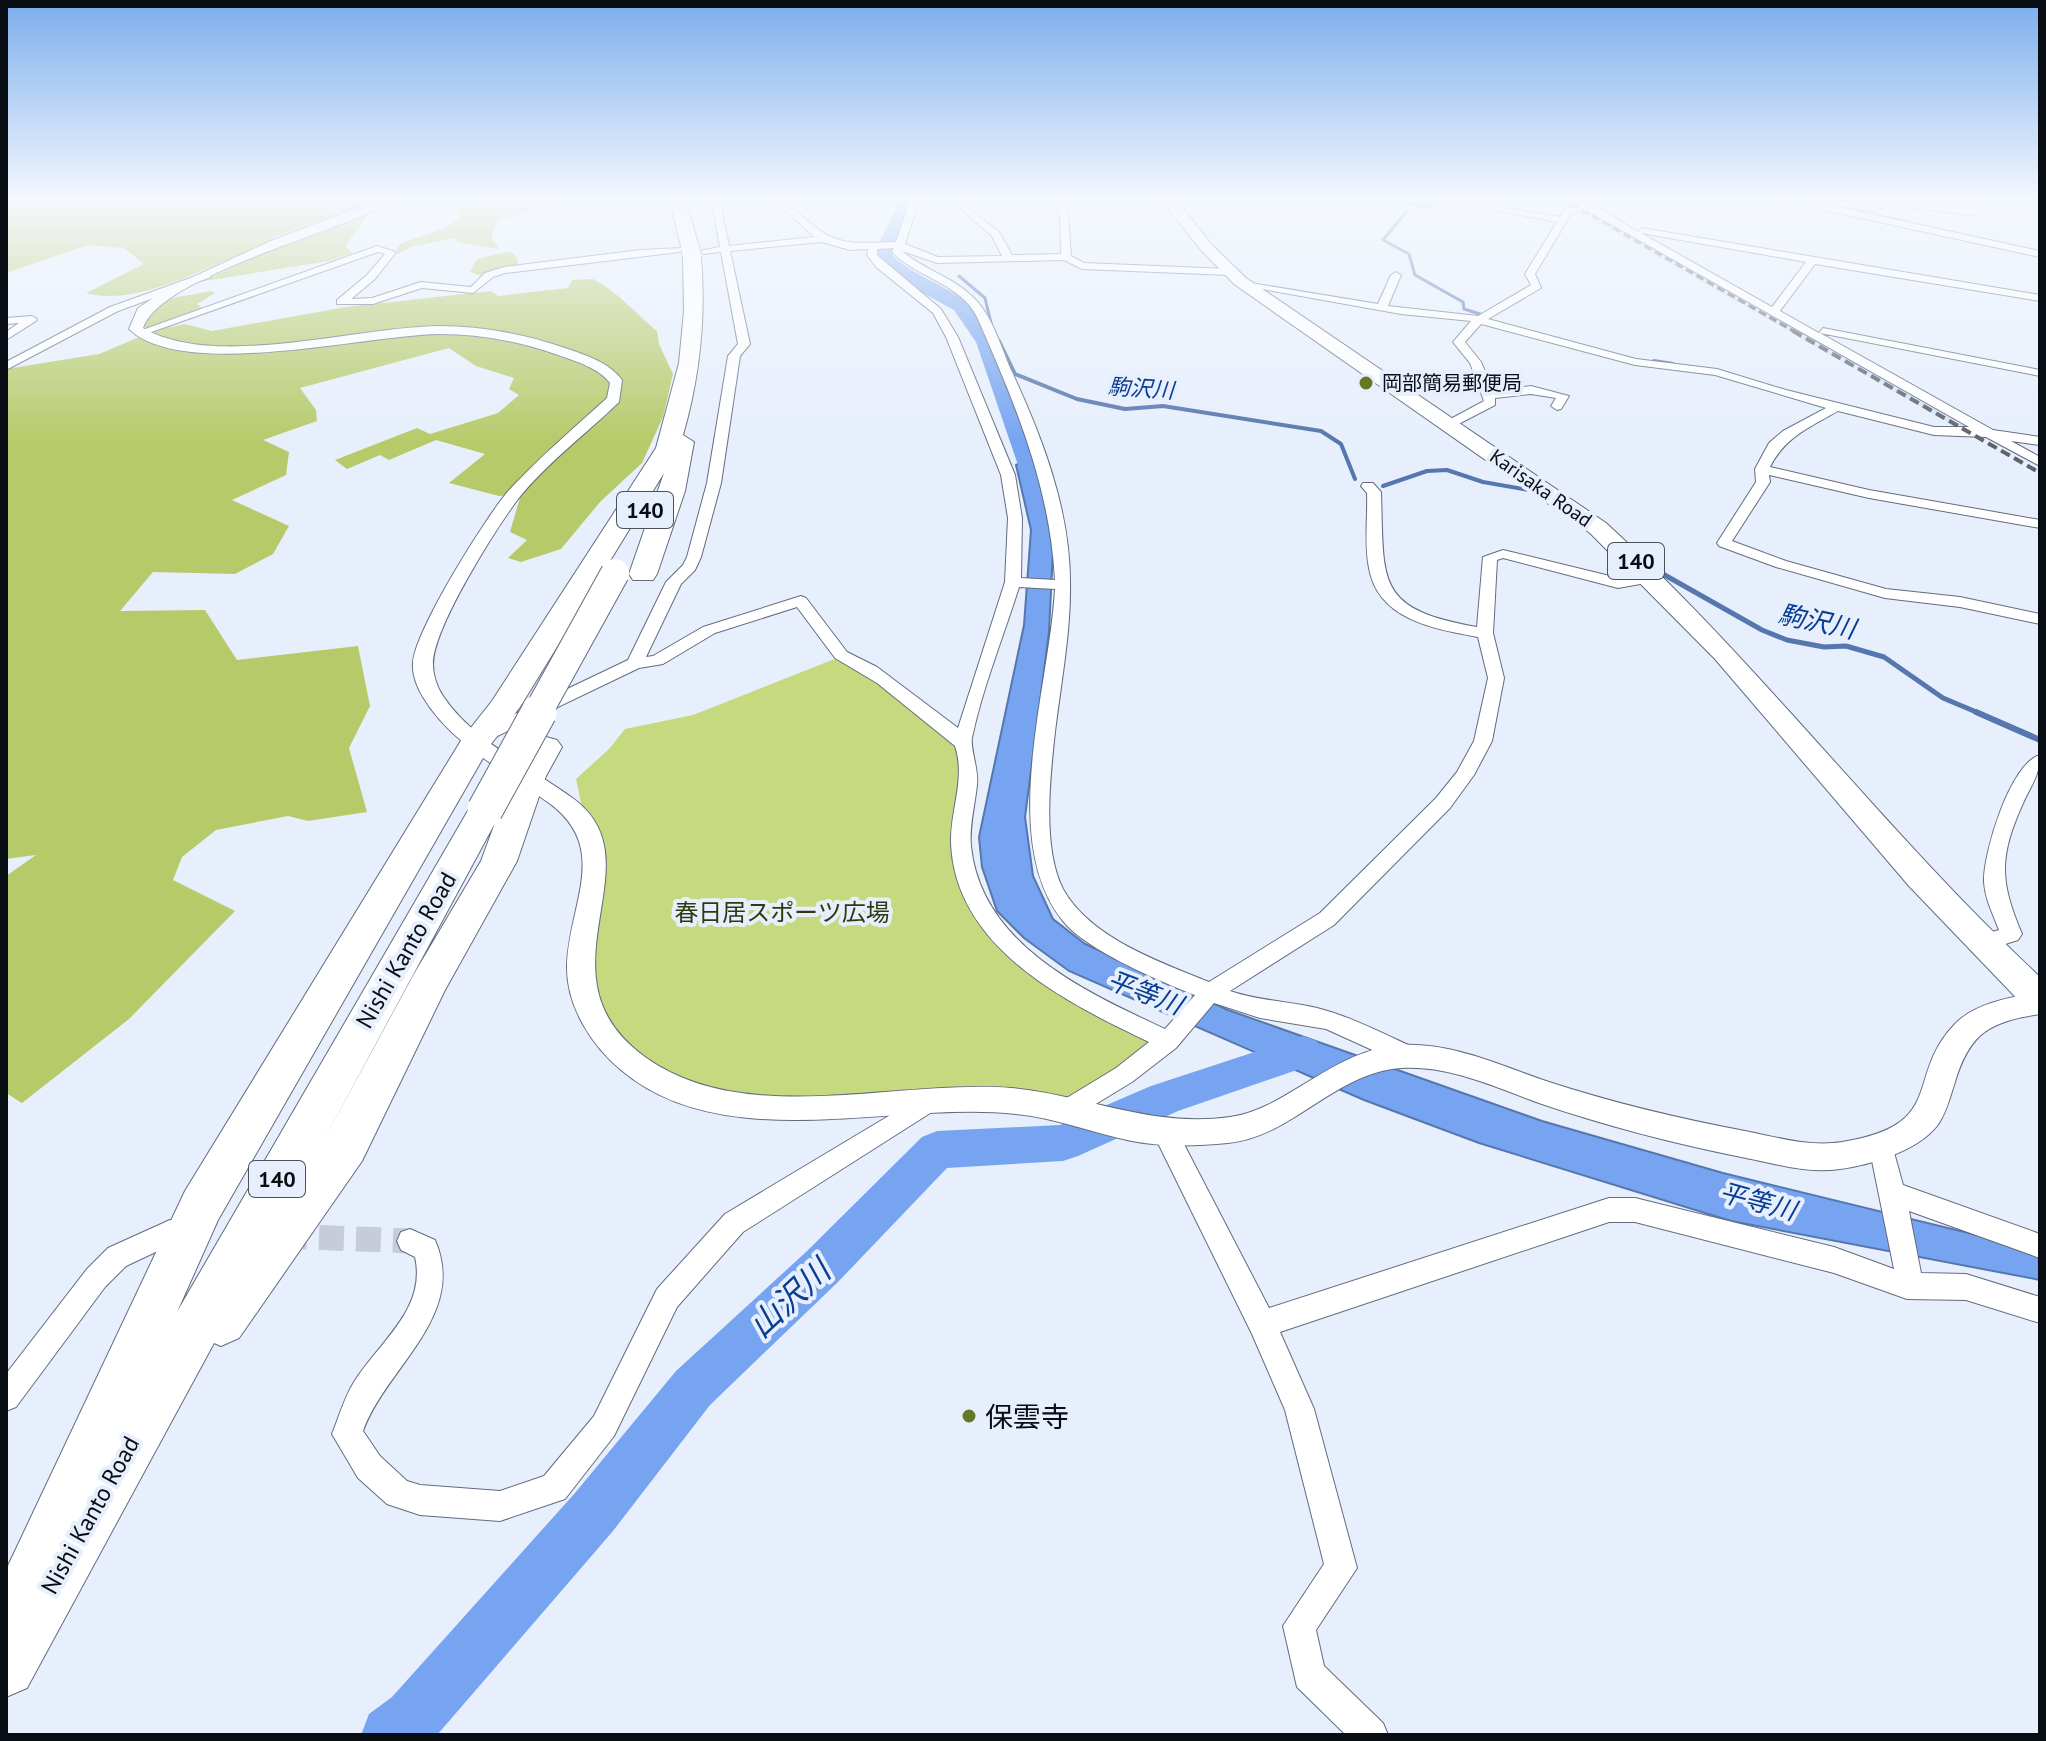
<svg xmlns="http://www.w3.org/2000/svg" width="2046" height="1741" font-family="'PT Sans','Noto Sans JP',sans-serif">
<style>
.built{fill:#d6e3fa}
.green{fill:#c6d97e}
.forest{fill:#b7ca6a}
.water{fill:#77a4f1;stroke:#5676ae;stroke-width:2}
.lines{fill:none;stroke-linecap:round;stroke-linejoin:round}
.stream-far3{stroke:#5676ae;stroke-width:3}
.stream-far2{stroke:#5676ae;stroke-width:4}
.stream-far1{stroke:#5676ae;stroke-width:5}
.stream{stroke:#5676ae;stroke-width:6}
.river{fill:#77a4f1;fill-rule:evenodd}
.minor-tunnel{stroke:#c6cdd9;stroke-width:25;stroke-dasharray:25 12;stroke-linecap:butt}
.minor-casing{stroke:#616c7f;stroke-width:2}
.tertiary-casing{stroke:#616c7f;stroke-width:2}
.trunk-casing{stroke:#616c7f;stroke-width:2}
.motorway-casing{stroke:#616c7f;stroke-width:2}
.minor{fill:#fff;fill-rule:evenodd}
.tertiary{fill:#fff;fill-rule:evenodd}
.trunk{fill:#fff;fill-rule:evenodd}
.motorway{fill:#fff;fill-rule:evenodd}
.rail-far1{stroke:#5d626b;stroke-width:3;stroke-dasharray:8 4;stroke-linecap:butt}
.rail{stroke:#5d626b;stroke-width:4;stroke-dasharray:10 5;stroke-linecap:butt}
.motorway-bridge-far2-casing{stroke:#616c7f;stroke-width:19;stroke-linecap:butt}
.motorway-bridge-far1-casing{stroke:#616c7f;stroke-width:30;stroke-linecap:butt}
.motorway-bridge-casing{stroke:#616c7f;stroke-width:37;stroke-linecap:butt}
.motorway-bridge-far2{stroke:#fff;stroke-width:18}
.motorway-bridge-far1{stroke:#fff;stroke-width:28}
.motorway-bridge{stroke:#fff;stroke-width:35}
.poi-dot{fill:#687724;stroke:#e7effc;stroke-width:3}
.labels{text-anchor:middle;dominant-baseline:central;stroke-width:8;stroke-linejoin:round;paint-order:stroke}
.far-poi-label{font-size:20px;fill:#080c13;stroke:#e7effc;text-anchor:start}
.far-street-label{font-size:20px;fill:#080c13;stroke:#e7effc}
.far-water-label{font-size:22px;font-style:italic;fill:#083d94;stroke:#e7effc}
.shield{fill:#e7effc;stroke:#4b5059;stroke-width:2}
.shield-label{font-size:22px;font-weight:bold;fill:#080c13}
.park-label{font-size:24px;fill:#313810;stroke:#e7effc}
.street-label{font-size:24px;fill:#080c13;stroke:#e7effc}
.water-label{font-size:26px;font-style:italic;fill:#083d94;stroke:#e7effc}
.near-poi-label{font-size:28px;fill:#080c13;stroke:#e7effc;text-anchor:start}
.near-water-label{font-size:32px;font-style:italic;fill:#083d94;stroke:#e7effc}
</style>
<rect width="100%" height="100%" fill="#e7effc"/>
<path class="built" d="M1554,198h16l409,232 -19,-1z"/>
<path class="green" d="M842,656l120,86 9,146 63,78 134,75 -100,68 -387,-16 -91,-79 6,-142 -20,-93 33,-30 16,-20 68,-14z"/>
<g class="forest">
<path d="M6,198h379l-112,39 -3,6c-51,16 -130,66 -184,50l58,-29 -20,-16 -36,-3 -82,28z"/>
<path d="M534,204l17,1 -53,15 -7,18 9,11 -41,-6 -6,-5 -42,9 -14,8v-9c20,-11 46,-12 64,-30l-3,-8z"/>
<path d="M362,211l7,2 -24,33 7,7 -23,8 -130,21z"/>
<path d="M510,251l6,5 2,8 -3,3 -34,9 -11,-4 7,-13z"/>
<path d="M593,279c26,14 42,34 64,52l2,13 14,30 -10,43 -21,46 -42,39 -39,47 -40,13 -13,-4 19,-18 -17,-8 11,-38 -22,2 -50,-13 36,-29 -49,-14 -47,20 -9,-5 -33,14 -12,-9 82,-32 13,6 68,-21 21,-18 -10,-6 5,-11 -38,-12 -27,-18 -149,40 16,22 1,11 -54,19 26,12 -3,23 -54,25 57,26 -16,28 -38,20 -82,-2 -33,39 85,-1 32,50 121,-14 12,60 -21,42 18,64 -59,9 -20,-5 -72,14 -34,27 -9,23 62,31 -106,108 -107,84 -16,-10v-217l30,-21 -30,4v-490l93,-15 57,-24 29,-6 27,7 134,-24 145,-16 7,5 70,-8 4,-8z"/>
<path d="M211,291l4,2 -18,11 4,3 -2,6 -53,16 -4,-7 19,-22z"/>
</g>
<path class="water" d="M1037,454l17,75 -5,103 -24,185 8,59 20,43 32,25 143,66 314,111 181,52 315,77 2,30 -309,-59 -252,-78 -115,-43 -295,-129 -45,-33 -27,-27 -15,-44 -3,-30 45,-212 7,-95 -15,-65z"/>
<g class="lines">
<g class="stream-far3">
<path d="M1384,198l36,7"/>
<path d="M1735,198h18"/>
<path d="M1755,198l66,7"/>
<path d="M1419,208l18,-5"/>
<path d="M1407,211l-24,29 26,14 6,21 48,27 1,7 19,6"/>
<path d="M1860,212l48,10"/>
<path d="M959,276l26,22 7,29"/>
</g>
<g class="stream-far2">
<path d="M999,341l16,33 62,25 48,10 38,-3 158,25 20,13 14,35"/>
<path d="M1654,361l19,3"/>
<path d="M1383,486l44,-15 20,-1 36,12 51,9"/>
</g>
<path class="stream-far1" d="M1647,565l115,65 25,10 37,7 22,-1 38,11 59,41 38,16"/>
<path class="stream" d="M1976,712l64,28"/>
<g class="river">
<path d="M902,198h15l-25,50v7c22,21 49,28 73,46 34,27 78,159 88,203l-4,5h-16l-57,-167 -22,-32 -57,-31 -21,-23v-8z"/>
<path d="M1303,1036l14,5 6,11 -6,11 -139,48 -100,45 -15,5 -116,7 -109,114 -128,123 -97,126 -176,204h-76l8,-21 23,-17 183,-204 101,-122 130,-119 116,-115 15,-6 123,-6 91,-39z"/>
</g>
<path class="minor-tunnel" d="M282,1236l128,5"/>
<defs>
<g id="minor">
<path d="M711,198h8l10,48 85,-9 -42,-39h10c49,44 48,47 114,44l15,-44h9l-15,46 33,13 64,-1 -10,-20 -31,-27 5,-11h9l-5,11 29,23 13,23 49,-1 -1,-38 -6,-18h9l5,18 3,40 13,7 145,6 5,3 -5,3 -147,-6 -18,-9 -127,3 -35,-12c22,19 51,26 71,46 20,19 28,51 39,75 30,65 58,137 58,210 1,50 -9,100 -15,150 -5,45 -13,116 8,157 27,49 97,73 146,93l111,-69 116,-115 21,-26 17,-31 14,-63 -10,-41c-43,-8 -100,-17 -109,-69 -5,-24 -1,-50 -2,-75l-6,-7 2,-3h10l8,9c3,91 -6,117 96,135l6,-70 20,-7 115,28 39,-3v6l-39,7 -115,-30 -6,2 -4,73 11,45 -12,63 -18,34 -24,33 -116,117 -104,66c29,10 58,10 87,17 35,9 67,26 100,41l4,7 -4,7 -8,3 -8,-3 -75,-34 -66,-11 -46,-15 -38,45 -44,34 -56,34 -8,3 -8,-3 -4,-7 4,-7 56,-34 33,-26c-82,-39 -194,-94 -198,-199 -1,-33 15,-64 4,-97l-78,-63 -42,-25 -38,-51 -82,26 -52,31 -24,4 -150,72h-12l-3,-4 3,-4 151,-72 38,-78 17,-17 4,-8 20,-74 21,-127 10,-12 -17,-92 -17,2 -5,-3 21,-4zM822,242l28,8 18,-1 -1,6 9,12 57,46 13,24 55,138 7,43 -3,64 -47,146 -81,-61 -30,-15 -41,-54 -5,-2 -98,31 -50,29 -7,1 35,-73 14,-14 6,-13 20,-74 19,-127 10,-12 -20,-93zM894,248l-2,4c25,26 68,31 85,65 38,86 73,169 78,263l-34,-2 1,-60 -7,-43 -57,-138 -17,-28 -64,-54v-6zM1019,587l36,2c-5,96 -58,251 8,332 23,29 96,60 132,74l-30,34c-79,-37 -184,-84 -194,-183 -2,-20 4,-41 6,-61 2,-15 -7,-37 -5,-47 10,-49 32,-103 47,-151z"/>
<path d="M1433,198h21l106,19 6,-9 14,-2 -5,-8h9l54,34 4,-4 398,67v6l-225,-37 -35,47 39,22 4,-5 217,42v6l-220,-43 173,97 47,7v8l-29,-4 29,16v9l-54,-29 -52,-2 -96,-24c-28,16 -53,26 -68,56l99,23 171,30v8l-171,-30 -100,-23 1,7 -38,59 54,20 100,28 74,8 80,17v10l-80,-17 -75,-9 -109,-31 -57,-21 -2,-3 39,-61 -1,-13 14,-26 14,-12 43,-23 -111,-33 -80,-10 -154,-41 -16,18 16,20 12,29 38,-5 38,10 -8,13 -4,1 -6,-4 5,-8 -25,-4 -36,4v7l-46,24 -6,-4 2,-3 39,-21 -14,-38 -17,-21 18,-21 -70,-7 -161,-29 5,-3 133,22 13,-29 5,-3 5,3 -13,31 90,10 53,-31 -6,-11 32,-52zM1586,210l383,217h-35l-148,-37 -69,-21 -81,-10 -148,-40 53,-31 -6,-14 37,-62zM1641,233l165,29 -34,45z"/>
<path d="M1802,198l71,7 13,-6 84,10 4,-11h8l-4,14 -4,3 -87,-10 -13,6 -50,-7 216,47v6l-221,-48 -4,-3 1,-4z"/>
<path d="M2025,198h15v5l-14,-3z"/>
<path d="M377,246l19,6 -21,27 -24,20 21,-1 49,-16 50,5 14,-14 19,-6 136,-17 43,-2 5,3 -183,22 -12,4 -20,16 -51,-5 -49,16h-36v-4l30,-25 18,-21 -7,-2 -235,83 -9,-2z"/>
<path d="M207,272l4,5 -93,34 -112,59v-8l104,-55z"/>
<path d="M32,316l5,3 -1,2 -30,19v-8l13,-9 -13,1v-6z"/>
<path d="M2040,755c0,19 -8,29 -16,46 -25,55 -25,79 -2,133l-4,6 -35,11 -8,-2 -3,-6 3,-6 24,-7c-6,-16 -14,-31 -15,-48 -1,-28 26,-119 56,-127z"/>
<path d="M927,1093l8,3 4,7 -4,7 -192,122 -66,75 -63,129 -49,63 -65,22 -80,-6 -33,-11 -29,-26 -26,-44c7,-17 12,-36 22,-52 25,-40 73,-73 61,-125l-14,-7 -4,-9 4,-9 9,-3 25,11c33,76 -49,127 -72,191l17,25 27,25 13,4 80,6 44,-15 50,-60 63,-127 68,-75z"/>
<path d="M1165,1122l9,3 95,183 340,-110h26l199,49 60,22 -25,-123 3,-8 9,-3 9,3 13,47 137,49v24l-131,-47 12,62 45,1 74,23v26l-74,-23 -59,-1 -73,-26 -199,-51h-26l-329,110 34,77 43,159 -41,62 8,36 59,57 5,12h-42l-49,-48 -14,-61 41,-62 -39,-154 -33,-76 -99,-201 3,-8z"/>
<path d="M170,1220l9,3 4,9 -4,9 -53,25 -21,21 -89,120 -10,4v-37l81,-105 21,-21z"/>
</g>
<path id="tertiary" d="M384,198h16c-49,31 -240,77 -257,130 72,42 212,-1 296,-2 42,0 85,8 126,22 20,7 44,14 57,32l-3,22c-32,31 -73,62 -101,97 -23,31 -85,129 -85,165 0,11 4,23 10,32 29,44 86,71 128,101 92,64 -41,177 74,260 100,72 252,22 366,31 76,7 140,40 219,29 56,-7 102,-67 170,-72 51,-3 99,20 146,36 67,22 135,38 204,51 30,6 61,15 92,10 106,-17 62,-64 112,-117 20,-22 58,-28 86,-33v22c-50,8 -70,18 -85,68 -5,15 -9,32 -18,44 -20,25 -66,39 -97,43 -31,5 -63,-5 -94,-11 -70,-14 -140,-32 -207,-55 -44,-16 -90,-38 -138,-35 -65,4 -109,69 -173,75 -31,3 -66,4 -96,-2 -39,-8 -76,-23 -116,-27 -121,-14 -291,44 -395,-44 -29,-24 -54,-63 -54,-102 0,-61 45,-119 -18,-165 -43,-31 -99,-60 -126,-106 -6,-10 -11,-23 -10,-34 2,-33 75,-150 98,-175 30,-32 64,-61 96,-90l3,-15c-11,-15 -35,-22 -52,-28 -39,-14 -79,-21 -119,-21 -73,1 -256,47 -310,-5l9,-21 29,-19 106,-49z"/>
<path id="trunk" d="M1160,198h15l36,46 35,34 360,245c155,142 281,311 434,454v36l-13,-4 -118,-123 -194,-227 -125,-126 -356,-249 -33,-34z"/>
<g id="motorway">
<path d="M669,198h16l14,49 -3,4h-12l-3,-4z"/>
<path d="M692,252l9,5c5,61 -1,119 -18,178l11,7 -9,49 -28,83 -4,6h-20l-4,-6 35,-101 -144,234 -29,37 -273,476 -41,92 296,-510 12,-4 12,4 4,6 11,-32 23,-36 11,-3 11,3 5,7 -16,29 -29,85 -72,129 -83,171 -123,177 -18,8 -7,-3 -187,345 -21,9v-127l179,-379 277,-452 30,-38 164,-253 23,-85 5,-52 -1,-54zM495,823l-14,38 -67,113 -94,173z"/>
</g>
</defs>
<use href="#minor" class="minor-casing"/>
<use href="#tertiary" class="tertiary-casing"/>
<use href="#trunk" class="trunk-casing"/>
<use href="#motorway" class="motorway-casing"/>
<use href="#minor" class="minor"/>
<use href="#tertiary" class="tertiary"/>
<use href="#trunk" class="trunk"/>
<use href="#motorway" class="motorway"/>
<path class="rail-far1" d="M1561,198l236,135"/>
<path class="rail" d="M1793,331l247,142"/>
<defs>
<path id="motorway-bridge-far2" d="M690,247l2,10"/>
<path id="motorway-bridge-far1" d="M537,714l78,-141"/>
<path id="motorway-bridge" d="M485,810l54,-98"/>
</defs>
<use href="#motorway-bridge-far2" class="motorway-bridge-far2-casing"/>
<use href="#motorway-bridge-far1" class="motorway-bridge-far1-casing"/>
<use href="#motorway-bridge" class="motorway-bridge-casing"/>
<use href="#motorway-bridge-far2" class="motorway-bridge-far2"/>
<use href="#motorway-bridge-far1" class="motorway-bridge-far1"/>
<use href="#motorway-bridge" class="motorway-bridge"/>
</g>
<linearGradient id="sky" x2="0" y2="1"><stop stop-color="#7baeec"/><stop offset="0.45" stop-color="#f4f8fe"/><stop offset="1" stop-color="#f4f8fe" stop-opacity="0"/></linearGradient>
<rect width="2046" height="442" fill="url(#sky)"/>
<g class="poi-dot">
<circle cx="1366" cy="383" r="8"/>
<circle cx="969" cy="1416" r="8"/>
</g>
<g class="labels">
<g class="far-poi-label">
<text x="1382" y="383">岡部簡易郵便局</text>
</g>
<g class="far-street-label">
<text transform="translate(1541 488) rotate(35)">Karisaka Road</text>
</g>
<g class="far-water-label">
<text transform="translate(1141 388) rotate(4)">駒沢川</text>
</g>
<g class="shield">
<rect x="617" y="492" width="56" height="36" rx="6"/>
<rect x="1608" y="543" width="56" height="36" rx="6"/>
<rect x="249" y="1161" width="56" height="36" rx="6"/>
</g>
<g class="shield-label">
<text x="645" y="510">140</text>
<text x="1636" y="561">140</text>
<text x="277" y="1179">140</text>
</g>
<g class="park-label">
<text x="782" y="912">春日居スポーツ広場</text>
</g>
<g class="street-label">
<text transform="translate(406 950) rotate(-60)">Nishi Kanto Road</text>
<text transform="translate(90 1515) rotate(-61)">Nishi Kanto Road</text>
</g>
<g class="water-label">
<text transform="translate(1817 621) rotate(12)">駒沢川</text>
<text transform="translate(1145 992) rotate(21)">平等川</text>
<text transform="translate(1758 1201) rotate(15)">平等川</text>
</g>
<g class="near-poi-label">
<text x="985" y="1416">保雲寺</text>
</g>
<g class="near-water-label">
<text transform="translate(789 1298) rotate(-43)">山沢川</text>
</g>
</g>
<rect width="2046" height="1741" fill="none" stroke="#080c13" stroke-width="16"/>
</svg>
